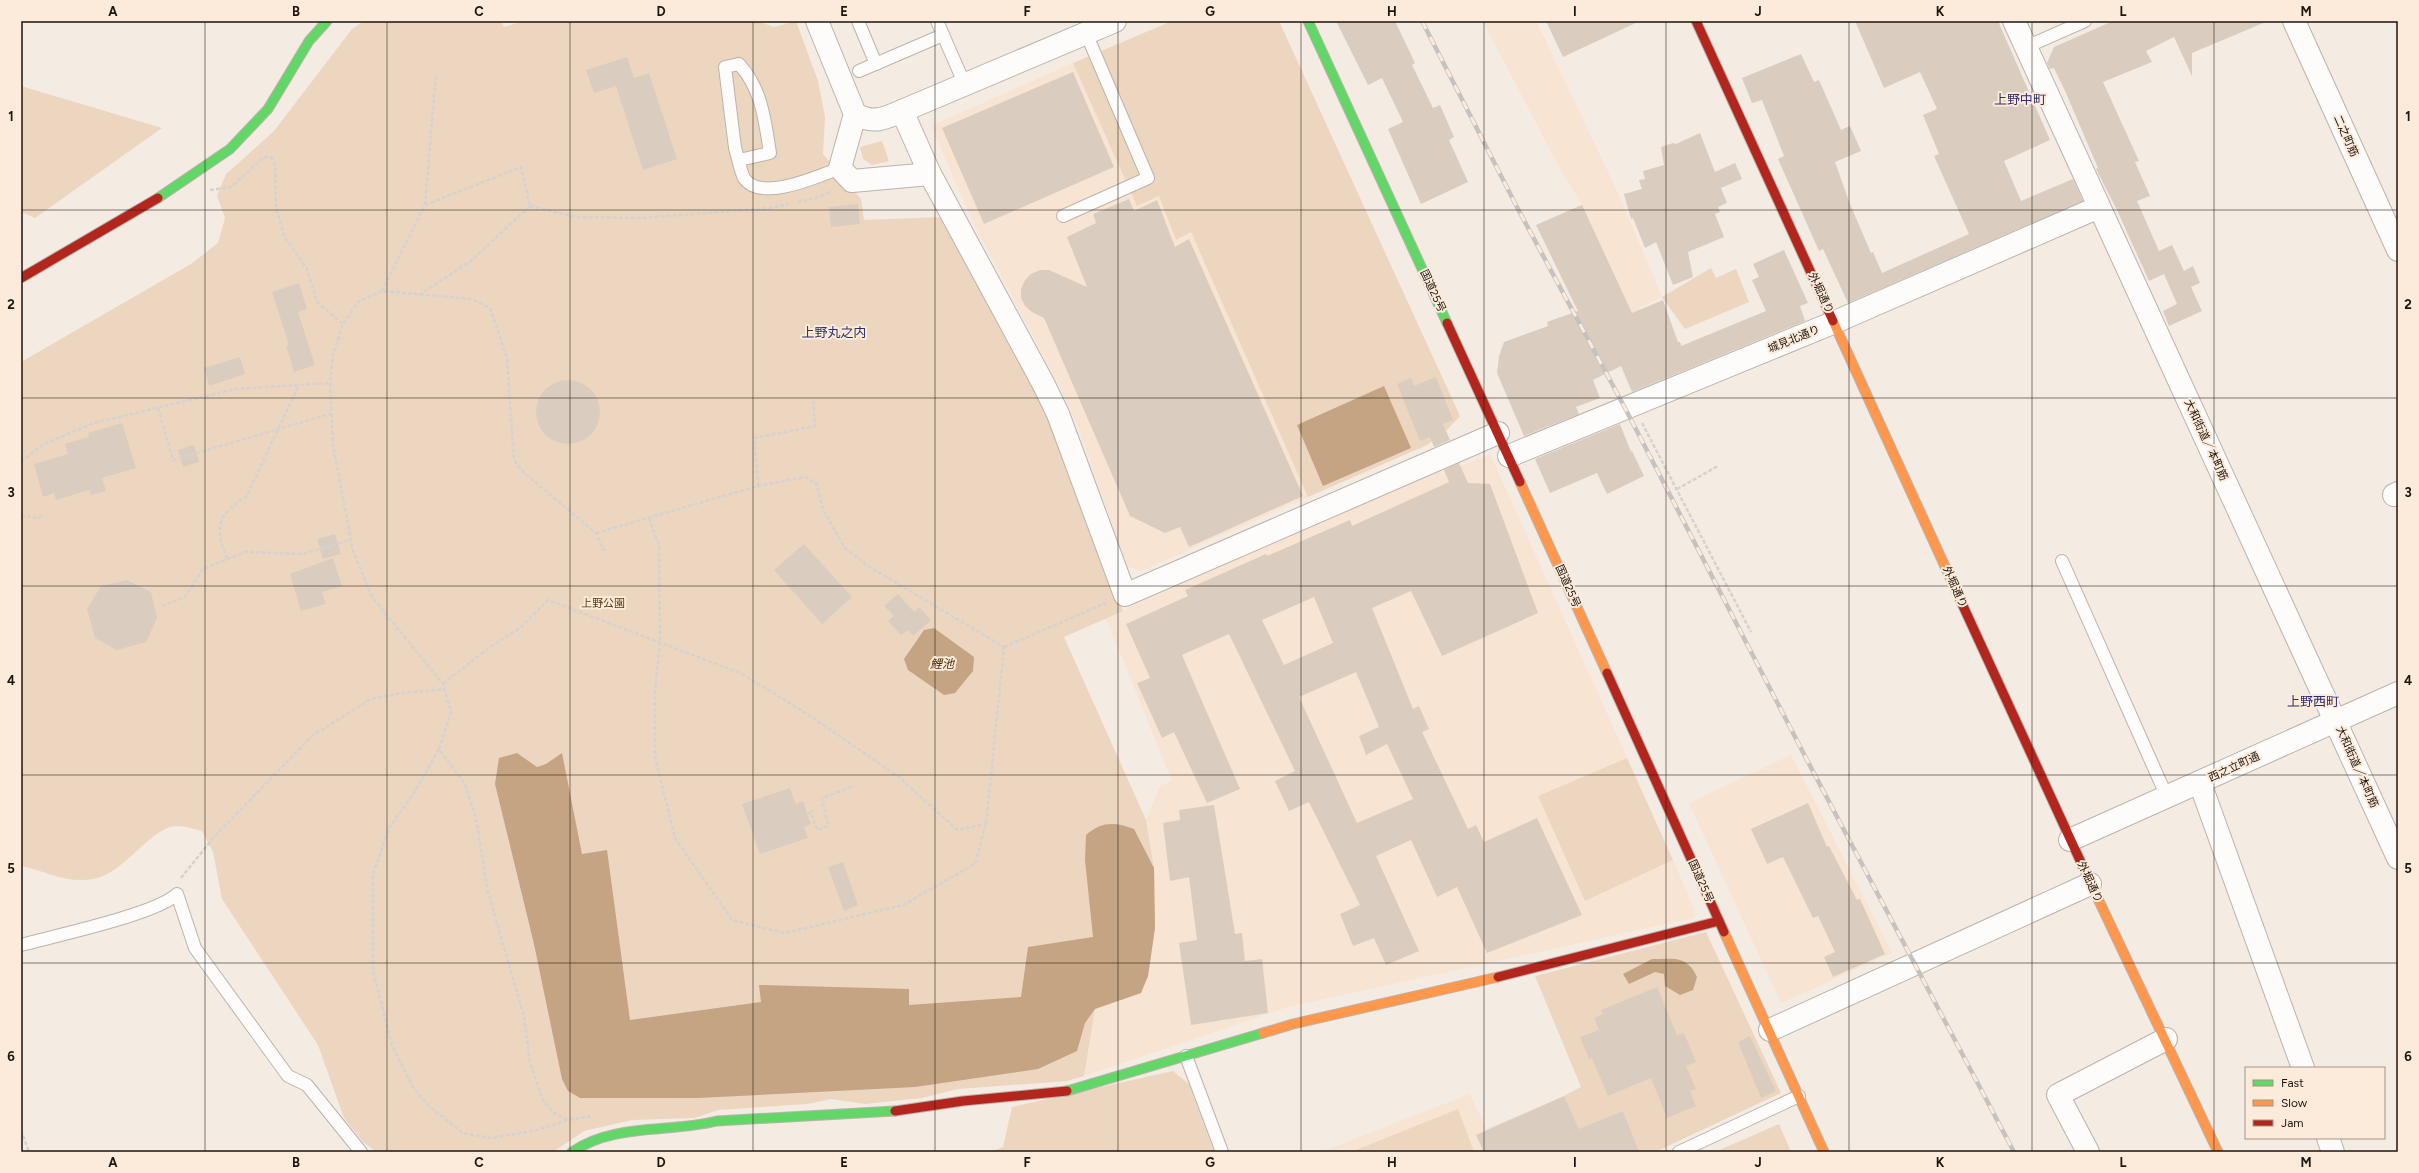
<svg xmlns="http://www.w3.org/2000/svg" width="2419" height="1173" font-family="Figtree,'Noto Sans JP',sans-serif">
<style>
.built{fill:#f7e4d2}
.green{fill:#edd6bf}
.water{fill:#c4a482}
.building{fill:#dacdc0;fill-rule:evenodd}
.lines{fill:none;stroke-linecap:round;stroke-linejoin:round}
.lane-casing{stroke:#bbb3ac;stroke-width:14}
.street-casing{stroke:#bbb3ac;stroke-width:24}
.fast-casing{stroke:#bbb3ac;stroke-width:11}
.slow-casing{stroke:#bbb3ac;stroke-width:11}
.jam-casing{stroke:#bbb3ac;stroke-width:11}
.path{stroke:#d5d2cf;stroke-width:2.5;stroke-dasharray:4 2;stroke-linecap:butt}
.lane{stroke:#fdfcfb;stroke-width:12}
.street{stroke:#fdfcfb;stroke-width:22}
.fast{stroke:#63d668;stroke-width:9}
.slow{stroke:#ff974d;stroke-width:9}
.jam{stroke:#b3261e;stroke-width:9}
.rail-casing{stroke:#c5c2c0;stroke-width:4.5}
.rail{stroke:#fcebda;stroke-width:3;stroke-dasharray:9;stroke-linecap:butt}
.grid{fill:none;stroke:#1d150e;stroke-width:1;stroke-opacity:0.55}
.labels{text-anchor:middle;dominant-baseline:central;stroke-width:4;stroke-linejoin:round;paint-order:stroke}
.street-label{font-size:11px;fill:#1d150e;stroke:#fcebda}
.park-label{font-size:11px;fill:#573815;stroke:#fcebda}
.water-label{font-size:12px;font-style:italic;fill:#4d2f0a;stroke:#fcebda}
.quarter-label{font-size:13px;fill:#2a2f69;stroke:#fcebda}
.neatline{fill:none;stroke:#1d150e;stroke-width:1.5}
.grid-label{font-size:13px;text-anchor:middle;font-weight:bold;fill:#1d150e}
</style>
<rect width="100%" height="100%" fill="#f4ebe2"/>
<g class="built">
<path d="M1483,21h53l83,174 43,102 -22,10 17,42 -44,22 -39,-67 -38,-79 46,-21 -21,-33z"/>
<path d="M1073,63l64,142 22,-9 17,44 15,-8 117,265 -167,74 -14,-5 -48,-136 -20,-45 -84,-159 -44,-100z"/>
<path d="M1490,454l137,304 -89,38 47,105 88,-41 21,49 -1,9 -405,89 -204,69 11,-67 46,-16 13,-125 -8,-48 14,-34 12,-5 -66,-163 333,-151 2,7z"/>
<path d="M1791,755l101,198 -111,50 -92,-200z"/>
<path d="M1470,1094l16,35 78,-33 25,56h-268z"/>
</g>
<g class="green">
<path d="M364,21h137l3,6 19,-6h234l17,6 22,-6 22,60 7,36 -2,37 38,45 3,21 77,-3 108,201 74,193 -59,26 82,183 8,48 1,60 -7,48 -7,17 -46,16 -11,67 -17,5 -109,8 -36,9 -57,6 -34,-5 -24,5 -89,6 -23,8 -63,2 -48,11 -31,21h-176l-14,-10 -19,-24 -26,-73 -96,-146 -9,-47 -11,-21c-8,-2 -17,-5 -25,-5 -26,0 -51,47 -84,53 -27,5 -47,-8 -72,-13v-504l170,-98 27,-21 7,-25 -8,-22 9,-22 48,-43 78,-102z"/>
<path d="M1172,21h107l181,395 -14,15 -19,14 -119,52 -117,-265 -15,8 -17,-44 -22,10 -64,-143z"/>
<path d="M21,86l141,42 -127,90 -14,-6z"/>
<path d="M882,141l7,20 -17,4 -9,-6 -3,-12z"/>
<path d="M1711,268l5,10 20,-9 13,33 -64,27 -23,-32z"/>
<path d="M1627,758l46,102 -88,41 -47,-105z"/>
<path d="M1706,932l75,161 -126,59h-66l-25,-56 17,-9 -46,-111z"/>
<path d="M1173,1071l16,13 25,68h-224l13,-5 9,-40z"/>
<path d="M1458,1109l16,43h-123z"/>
<path d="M1779,1124l12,28h-76z"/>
</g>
<g class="water">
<path d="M1384,386l27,62 -88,38 -26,-61z"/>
<path d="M934,628l40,29 -1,14 -18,22 -11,2 -36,-25 -4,-11 20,-29z"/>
<path d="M517,753l20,14 9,-3 16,-11 20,101 25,-4 23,170 131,-18 -2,-17 150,4v16l112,-8 7,-50 65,-10 -8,-77 1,-25c16,-14 29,-13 48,-6l20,39 1,60 -7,48 -7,17 -46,16 -10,14 -8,28 -39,18 -123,18 -217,11h-118l-12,-7 -6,-12 -28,-135 -39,-160 4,-26z"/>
<path d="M1652,959c22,0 35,-4 45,18l-4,13 -13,5 -15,-9 -1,-12 -9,-2 -26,12 -6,-10z"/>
</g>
<g class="building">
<path d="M1336,21h59l20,42 -3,2 21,43 7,-3 14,32 -5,3 19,42 -47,22 -33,-75 15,-7 -21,-44 -14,7z"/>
<path d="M1546,21h94l-77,36z"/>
<path d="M1855,21h143l52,119 -46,21 17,40 52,-22 10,22 -235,102 -25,-54 -4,2 -41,-92 6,-3 -22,-56 -10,3 -10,-25 59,-24 13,28 5,-2 22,50 9,-4 11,25 -26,11 15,42 21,49 2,-1 9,21 87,-39 -35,-78 5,-2 -16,-39 14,-6 -17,-37 -36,16z"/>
<path d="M2113,21h155l-76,32v23l-18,-39 -28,14 6,11 -49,20 36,79 -4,1 15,34 -13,5 22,50 13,-6 12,26 9,-5 7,17 -9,4 11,24 -33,15 -6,-15 14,-7 -13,-30 -15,7 -32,-71 -21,-41 2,-1 -32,-75 -12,-25 -4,1 -3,-6 7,-16z"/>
<path d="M627,57l7,21 15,-5 28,86 -34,11 -27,-84 -22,7 -8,-23z"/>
<path d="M1073,72l41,95 -130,57 -42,-96z"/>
<path d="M1700,133l15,39 20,-9 7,16 -21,9 6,15 -9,4 2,5 -5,2 9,23 -36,15 5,25 -20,8 -17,-43 -11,6 -12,-30 -2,1 -7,-25 18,-5 -3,-9 6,-1 -2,-8 21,-6 -3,-18 12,-4 3,1z"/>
<path d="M1129,199l5,12 23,-11 18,47 14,-8 114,257 -114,51 -9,-20 -15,6 -35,-17 -86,-198 -12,-6 -7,-6 -4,-8v-9l4,-9 6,-6 9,-4h9l38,17 -20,-50 29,-14 -3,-9z"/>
<path d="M858,204l2,20 -29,3 -2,-20z"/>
<path d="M1582,205l50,108 31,-13 15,42h2l1,4 85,-35 -14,-31 7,-3 -6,-13 31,-14 24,53 -8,3 5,15 -173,71 -11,-26 -28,14 7,18 -24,9 3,7 -55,22 -27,-63 2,-17 5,-14 44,-16 -1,-4 31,-11 -42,-86z"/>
<path d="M299,283l8,26 -9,3 17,53 -21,7 -8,-26 3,-1 -17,-53z"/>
<path d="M240,357l5,17 -36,12 -5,-18z"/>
<path d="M1436,377l17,43 -10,4 7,16 -16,7 -4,-10 -10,4 -23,-57 14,-6 3,8z"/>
<circle cx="568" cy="412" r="32"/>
<path d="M122,423l14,45 -34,10 4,13 -15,4 -2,-5 -33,10 -2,-7 -11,4 -9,-33 34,-10 -3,-10 24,-7 -1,-4z"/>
<path d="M1620,424l11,28 1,-1 12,25 -37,18 -10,-21 -47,20 -15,-34z"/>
<path d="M194,445l5,17 -16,5 -5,-17z"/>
<path d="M1459,463l9,20 22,1 48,129 -96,43 -31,-65 -39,17 41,101 6,-3 10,23 -7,3 46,97 8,-4 8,17 53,-24 45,97 -95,38 -30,-66 -20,10 -26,-57 -35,16 43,95 -33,14 -12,-27 -21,8 -13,-32 20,-9 -51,-103 -20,9 -14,-30 20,-10 -66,-137 -47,21 58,134 -33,14 -33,-71 -12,6 -25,-55 13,-5 -24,-54 62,-28 -3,-6 81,-36 1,2 83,-36 2,6 97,-44 -5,-12zM1314,597l19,46 -49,22 -22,-45zM1356,672l23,55 -20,9 7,19 21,-11 26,55 -56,24 -58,-126z"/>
<path d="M335,534l6,20 -18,5 -6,-20z"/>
<path d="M804,544l48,53 -30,27 -48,-54z"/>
<path d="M333,558l9,28 -20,6 4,12 -25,7 -11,-37z"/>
<path d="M127,580l24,12 6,26 -11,24 -29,8 -22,-12 -8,-29 14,-23z"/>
<path d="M898,594l16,18 5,-5 12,13 -18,16 -5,-6 -7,5 -13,-14 6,-5 -10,-10z"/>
<path d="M790,788l6,16 7,-3 8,23 -7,3 4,11 -48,16 -18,-50z"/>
<path d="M1808,803l19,44 2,-1 28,54 3,-1 25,55 -52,23 -9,-20 11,-5 -17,-36 -5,2 -30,-61 -16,7 -16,-35z"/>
<path d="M1214,805l21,129 7,-1 3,28 17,-2 6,54 -77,12 -12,-82 18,-3 -8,-63 -19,4 -7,-58 17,-3 -1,-10z"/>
<path d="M843,862l15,43 -14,6 -16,-44z"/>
<path d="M1657,987l20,48 7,-2 12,29 -10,4 10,23 -6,2 6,15 -29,12 -16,-40 -43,18 -16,-38 -3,1 -9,-22 19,-7 -5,-12 9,-4 -2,-4z"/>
<path d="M1750,1036l26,55 -15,7 -23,-56z"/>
<path d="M1564,1096l15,33 44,-18 16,41h-155l-8,-17z"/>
</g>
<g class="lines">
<defs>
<g id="lane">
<path d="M858,21l18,43"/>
<path d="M937,21l28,64"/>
<path d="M2026,47l59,-26"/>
<path d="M859,71l84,-36"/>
<path d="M739,160l31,-7c-5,-32 -8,-64 -31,-89l-14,3 10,81c3,9 5,22 9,30 16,25 75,-2 96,-10"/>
<path d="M1063,216l85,-38 -62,-145"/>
<path d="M2062,561l105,236"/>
<path d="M21,945c33,-9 136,-31 156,-51l18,54 93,128 19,9 54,67"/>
<path d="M1186,1056l36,96"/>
<path d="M1679,1152l120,-56"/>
</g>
<g id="street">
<path d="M817,21l38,93 -15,54 12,13 78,-7"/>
<path d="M2014,21l384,837"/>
<path d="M2294,21l104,229"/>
<path d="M902,111l213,-90"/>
<path d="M855,114c18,10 29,5 47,-3l28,63 114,211 14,29 67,181 373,-162"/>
<path d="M1509,456l326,-134 264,-115"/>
<path d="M2394,495l4,-2"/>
<path d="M2200,783l103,285"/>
<path d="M2070,840l328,-147"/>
<path d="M1770,1030l320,-146"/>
<path d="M2328,1138l5,14"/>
<path d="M2088,1152l-30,-57 108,-56"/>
</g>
<g id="fast">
<path d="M1308,21l139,302"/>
<path d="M158,198l72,-49 38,-40 41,-68 18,-20"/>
<path d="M1067,1091l196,-58"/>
<path d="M572,1152c42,-29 97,-19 145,-31l178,-10"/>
</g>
<g id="slow">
<path d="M1833,321l125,274"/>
<path d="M1520,482l87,191"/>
<path d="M2090,882l128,270"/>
<path d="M1724,932l100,220"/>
<path d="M1263,1033l30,-9 205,-47"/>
</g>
<g id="jam">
<path d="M1696,21l137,300"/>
<path d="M21,278l137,-80"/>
<path d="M1447,323l73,159"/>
<path d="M1958,595l132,287"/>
<path d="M1607,673l117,259"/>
<path d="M1498,977l221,-56"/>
<path d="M895,1111l68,-10 104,-10"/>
</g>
</defs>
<use href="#lane" class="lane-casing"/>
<use href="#street" class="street-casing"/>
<use href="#fast" class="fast-casing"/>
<use href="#slow" class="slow-casing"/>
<use href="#jam" class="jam-casing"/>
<g class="path">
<path d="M210,190l21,-3 33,-30 8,1 3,6 1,43 8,29 23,33 10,33 26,22"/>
<path d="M797,202l19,-4 16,-7"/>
<path d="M425,205l96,-38 9,39"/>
<path d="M530,206l47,11 65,1 128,-10 18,-4"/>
<path d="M382,291l43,-86 11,-132"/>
<path d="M419,295l53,-35 58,-54"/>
<path d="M158,408l15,52 157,-46"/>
<path d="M1642,423l109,209"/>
<path d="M21,462l21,-17 52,-22 141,-34 95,-6"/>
<path d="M758,486l-4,-48 61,-12 -2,-27"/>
<path d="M1677,489l41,-23"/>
<path d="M21,515l15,3 7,-2"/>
<path d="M649,518l10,27 1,98 -5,49v65l20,81 57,82 53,13 118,-28 72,-41 11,-40 18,-177"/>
<path d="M596,533l162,-47 47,-9 11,6 8,29 21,36 23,18 136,81"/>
<path d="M227,559c-12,-31 -11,-44 19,-62l53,-112"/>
<path d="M162,606l23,-9 18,-28 42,-17 58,2 47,-14"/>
<path d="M1004,647l102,-44"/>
<path d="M443,684l47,-37 30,-19 28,-28 192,73 66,40 93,64 58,53 29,-6"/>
<path d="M439,749l-25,44 -25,35 -16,46v97l19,74 21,42 17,20 33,26 28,5 46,-8 31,-10"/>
<path d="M808,814l3,-2 6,18 11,-4 -6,-28 32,-12"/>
<path d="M181,878l33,-41 98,-101 59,-37 32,-6 42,-4"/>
<path d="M591,1116l-23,4 -14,-7 -12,-14 -12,-37 -6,-45 -36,-125 -12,-73 -11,-35 -26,-35 12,-37 -8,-28 -71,-87 -19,-46 -20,-106 -3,-62 3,-29 10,-30 16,-23 23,-10 89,8 19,9 17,50 7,102 9,12 73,61 7,17 4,-1"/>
<path d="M21,1130l8,22"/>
</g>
<use href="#lane" class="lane"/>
<use href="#street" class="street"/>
<use href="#fast" class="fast"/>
<use href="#slow" class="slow"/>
<use href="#jam" class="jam"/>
<defs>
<path id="rail" d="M1422,21l97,190 106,197 182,352 207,392"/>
</defs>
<use href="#rail" class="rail-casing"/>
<use href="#rail" class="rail"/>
</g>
<path class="grid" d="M205,21v1131M387,21v1131M570,21v1131M753,21v1131M935,21v1131M1118,21v1131M1301,21v1131M1484,21v1131M1666,21v1131M1849,21v1131M2032,21v1131M2214,21v1131M21,210h2377M21,398h2377M21,586h2377M21,775h2377M21,963h2377"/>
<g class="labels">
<g class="street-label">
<text transform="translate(2346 136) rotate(66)">二之町筋</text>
<text transform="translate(1433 291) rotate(65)">国道25号</text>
<text transform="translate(1821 293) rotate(65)">外堀通り</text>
<text transform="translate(1794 339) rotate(-22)">城見北通り</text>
<text transform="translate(2206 440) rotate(65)">大和街道／本町筋</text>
<text transform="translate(1568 586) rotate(66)">国道25号</text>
<text transform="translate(1955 587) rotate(66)">外堀通り</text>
<text transform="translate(2234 767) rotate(-25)">西之立町通</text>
<text transform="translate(2357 767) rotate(66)">大和街道／本町筋</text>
<text transform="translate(1701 881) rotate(66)">国道25号</text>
<text transform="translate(2090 882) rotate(65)">外堀通り</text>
</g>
<g class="park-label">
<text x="603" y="603">上野公園</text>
</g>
<g class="water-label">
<text x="942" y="664">鯉池</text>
</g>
<g class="quarter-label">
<text x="2020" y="99">上野中町</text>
<text x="834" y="332">上野丸之内</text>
<text x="2313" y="701">上野西町</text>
</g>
</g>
<rect width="2419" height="1173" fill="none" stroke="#fcebda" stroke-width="44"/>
<rect x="2245" y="1067" width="140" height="72" fill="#fcebda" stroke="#a39588"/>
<rect x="2253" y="1080" width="20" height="6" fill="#63d668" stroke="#a39588"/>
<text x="2281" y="1087" font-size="12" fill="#1d150e">Fast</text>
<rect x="2253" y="1100" width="20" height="6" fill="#ff974d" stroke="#a39588"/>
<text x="2281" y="1107" font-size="12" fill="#1d150e">Slow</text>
<rect x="2253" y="1120" width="20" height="6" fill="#b3261e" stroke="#a39588"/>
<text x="2281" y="1127" font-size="12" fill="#1d150e">Jam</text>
<rect x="22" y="22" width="2375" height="1129" class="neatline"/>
<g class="grid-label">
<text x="113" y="16">A</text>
<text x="296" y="16">B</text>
<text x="479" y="16">C</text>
<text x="661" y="16">D</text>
<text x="844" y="16">E</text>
<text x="1027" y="16">F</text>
<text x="1210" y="16">G</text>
<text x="1392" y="16">H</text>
<text x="1575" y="16">I</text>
<text x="1758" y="16">J</text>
<text x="1940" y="16">K</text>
<text x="2123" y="16">L</text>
<text x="2306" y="16">M</text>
<text x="11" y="121">1</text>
<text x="2408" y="121">1</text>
<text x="11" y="309">2</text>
<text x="2408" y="309">2</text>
<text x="11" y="497">3</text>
<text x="2408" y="497">3</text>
<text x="11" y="685">4</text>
<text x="2408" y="685">4</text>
<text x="11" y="873">5</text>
<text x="2408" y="873">5</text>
<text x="11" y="1061">6</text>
<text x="2408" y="1061">6</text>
<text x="113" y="1167">A</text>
<text x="296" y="1167">B</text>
<text x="479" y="1167">C</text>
<text x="661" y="1167">D</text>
<text x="844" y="1167">E</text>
<text x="1027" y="1167">F</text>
<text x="1210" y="1167">G</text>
<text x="1392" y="1167">H</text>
<text x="1575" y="1167">I</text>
<text x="1758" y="1167">J</text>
<text x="1940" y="1167">K</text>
<text x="2123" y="1167">L</text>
<text x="2306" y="1167">M</text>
</g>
</svg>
